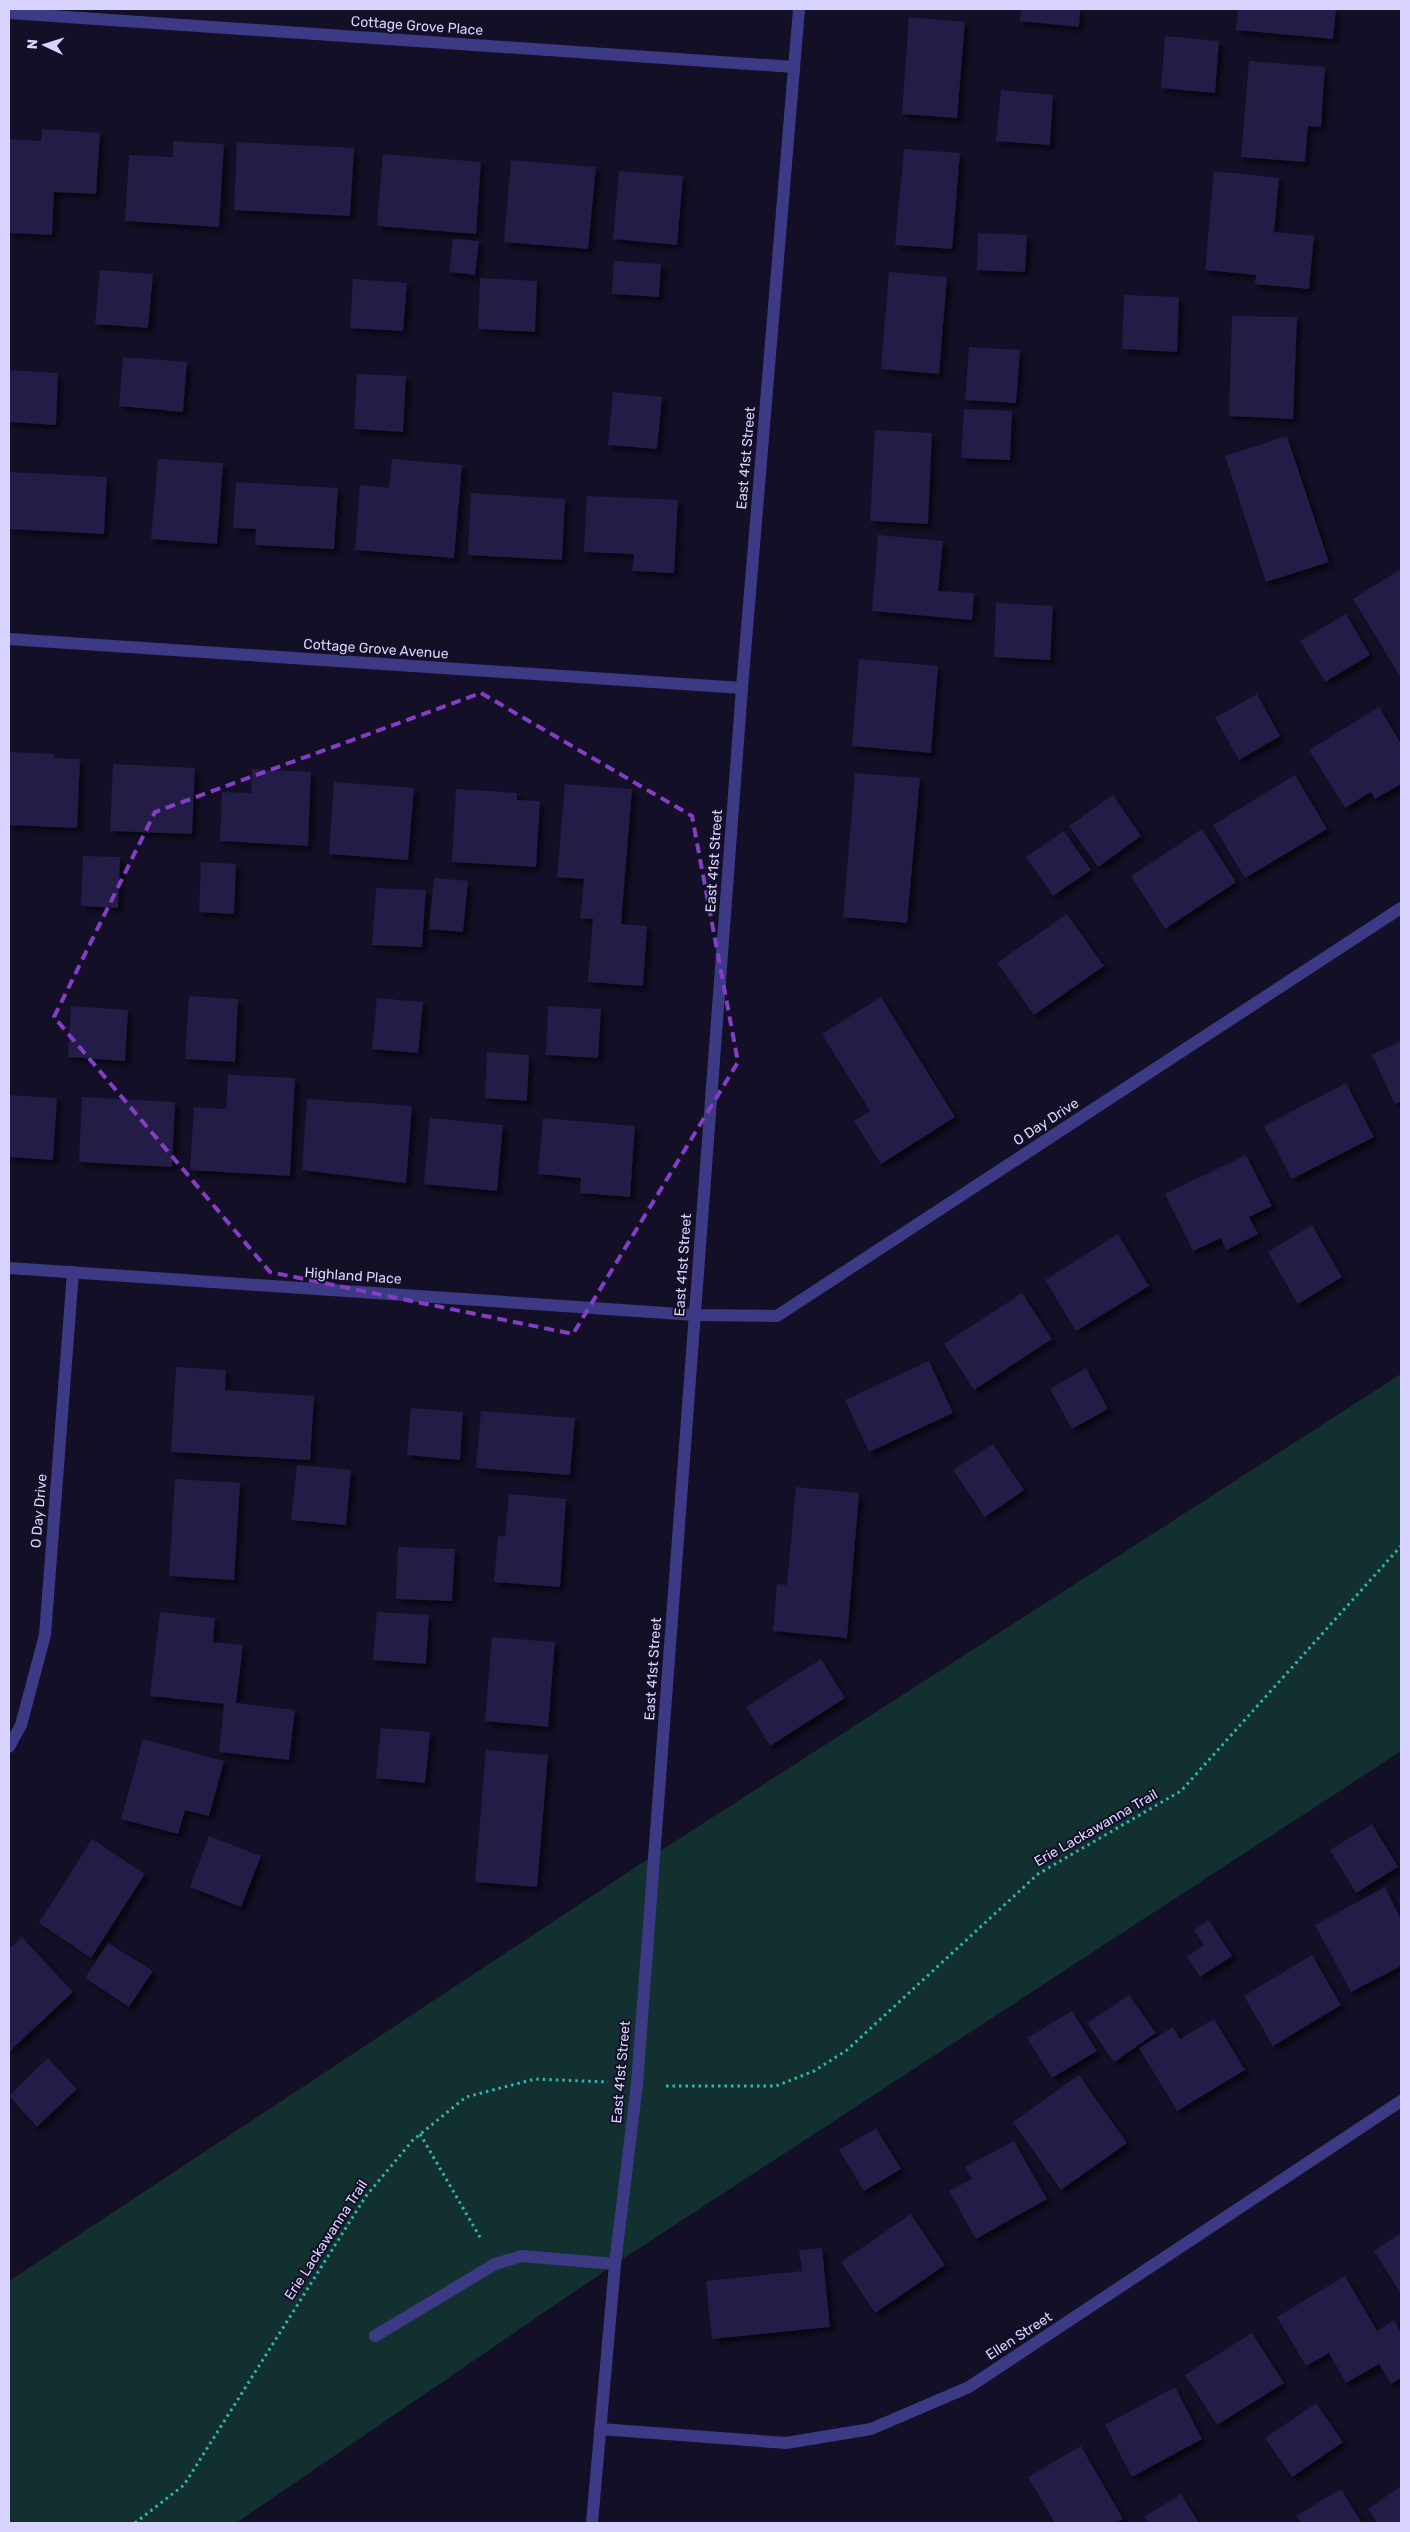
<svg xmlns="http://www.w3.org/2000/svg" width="1410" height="2532" font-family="Rubik,sans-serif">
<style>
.green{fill:#12302f}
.building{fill:#241b47;filter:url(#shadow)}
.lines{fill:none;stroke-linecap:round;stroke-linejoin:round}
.path{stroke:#2fb8b0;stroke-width:3;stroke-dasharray:2.5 4;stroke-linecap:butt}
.minor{stroke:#3d3a85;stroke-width:12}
.marked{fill:none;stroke:#843dc5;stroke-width:4;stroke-dasharray:10 6;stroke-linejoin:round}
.labels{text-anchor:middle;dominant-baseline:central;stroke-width:4;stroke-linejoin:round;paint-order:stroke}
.street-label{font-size:14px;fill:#d9d4ff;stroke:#130f26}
</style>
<defs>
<filter id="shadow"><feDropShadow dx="4.5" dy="4.5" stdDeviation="2.5" flood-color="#0009"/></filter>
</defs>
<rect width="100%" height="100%" fill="#130f26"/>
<path class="green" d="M1401,1374v377l-786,513 -379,259h-227v-242l645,-426z"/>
<g class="building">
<path d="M1021,9h59l-1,18 -59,-6z"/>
<path d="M1238,9h98l-3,30 -97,-9z"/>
<path d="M909,17l56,5 -8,96 -55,-4z"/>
<path d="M1165,36l54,5 -4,52 -54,-5z"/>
<path d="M1249,61l76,6 -4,60 -13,-1 -3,36 -64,-5z"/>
<path d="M1001,90l52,5 -3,50 -54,-4z"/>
<path d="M42,129l58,4 -4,61 -42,-2 -2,43 -43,-2v-94l32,2z"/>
<path d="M173,141l51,3 -5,83 -94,-6 4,-66 44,2z"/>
<path d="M237,142l117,6 -4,68 -116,-6z"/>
<path d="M904,149l56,4 -8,96 -57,-4z"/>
<path d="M383,154l98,8 -5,72 -99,-8z"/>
<path d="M511,160l85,7 -8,82 -84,-7z"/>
<path d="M619,171l64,5 -6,69 -64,-6z"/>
<path d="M1214,171l65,7 -5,54 40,4 -5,53 -54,-5 1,-9 -51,-5z"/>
<path d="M978,233l49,2 -2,37 -48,-2z"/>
<path d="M453,239l26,2 -4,34 -26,-3z"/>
<path d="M614,261l47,3 -2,33 -47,-3z"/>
<path d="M100,270l53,4 -5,54 -53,-4z"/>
<path d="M889,272l58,5 -8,97 -58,-5z"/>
<path d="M480,278l57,3 -2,51 -57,-3z"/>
<path d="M353,279l54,4 -4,48 -53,-3z"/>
<path d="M1124,295l55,2 -2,55 -55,-3z"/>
<path d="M1232,316l65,1 -4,102 -64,-3z"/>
<path d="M969,347l51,3 -4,53 -51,-3z"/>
<path d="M123,357l64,5 -4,50 -64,-6z"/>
<path d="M9,370l49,3 -2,52 -47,-3z"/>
<path d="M357,374l49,2 -3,56 -49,-3z"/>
<path d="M613,392l49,5 -5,52 -49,-4z"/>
<path d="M964,409l48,2 -2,49 -49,-2z"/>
<path d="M875,430l57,3 -4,91 -58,-3z"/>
<path d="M1287,436l42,126 -63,20 -41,-126z"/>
<path d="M158,459l65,4 -6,81 -66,-5z"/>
<path d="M392,459l70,6 -8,93 -99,-8 5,-65 29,3z"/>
<path d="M10,472l97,5 -3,57 -95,-5z"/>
<path d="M236,482l102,6 -4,61 -79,-4 1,-16 -23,-1z"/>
<path d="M471,493l94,6 -3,61 -94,-5z"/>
<path d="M587,496l91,4 -4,73 -42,-2 2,-17 -50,-2z"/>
<path d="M878,535l65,6 -5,50 36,2 -2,27 -100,-9z"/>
<path d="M1401,569v109l-48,-79z"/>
<path d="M996,603l57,3 -3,54 -56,-3z"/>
<path d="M1346,614l24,41 -45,27 -25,-41z"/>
<path d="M859,659l79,7 -7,87 -79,-7z"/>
<path d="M1257,694l23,42 -41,24 -24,-42z"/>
<path d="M1379,707l22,37v40l-26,15 -4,-7 -26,16 -36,-58z"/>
<path d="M9,752l46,2 -1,4 26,1 -3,69 -68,-3z"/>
<path d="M113,764l82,4 -3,66 -82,-3z"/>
<path d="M252,769l59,3 -3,74 -88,-5 2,-49 29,1z"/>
<path d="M855,773l65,5 -13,145 -64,-6z"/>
<path d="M1295,775l32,54 -82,49 -32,-53z"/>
<path d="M334,782l80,6 -6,72 -79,-6z"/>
<path d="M565,784l67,5 -11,135 26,2 -4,60 -55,-4 5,-63 -13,-1 4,-39 -27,-2z"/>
<path d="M456,789l61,4v7l23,1 -4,66 -84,-5z"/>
<path d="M1113,795l28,41 -43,31 -29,-41z"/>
<path d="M1202,829l34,53 -71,47 -34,-53z"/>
<path d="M1064,831l27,39 -38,26 -27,-39z"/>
<path d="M83,856l37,1 -2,51 -37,-2z"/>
<path d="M201,862l35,2 -2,50 -35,-2z"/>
<path d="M434,878l34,3 -5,51 -34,-3z"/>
<path d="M376,888l50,2 -4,57 -50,-2z"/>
<path d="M1067,914l37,52 -70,49 -37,-52z"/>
<path d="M189,996l49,3 -3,63 -50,-3z"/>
<path d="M881,997l74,120 -74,47 -27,-43 16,-10 -48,-77z"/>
<path d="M377,998l46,4 -5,51 -46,-4z"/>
<path d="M71,1006l57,4 -3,51 -57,-4z"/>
<path d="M548,1006l53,3 -3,49 -52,-3z"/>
<path d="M1401,1041v60l-6,3 -23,-49z"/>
<path d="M487,1052l42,3 -2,46 -42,-3z"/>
<path d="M228,1075l67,3 -5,98 -100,-6 4,-63 32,2z"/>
<path d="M1346,1083l28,54 -82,42 -28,-53z"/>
<path d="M9,1095l48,3 -4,62 -44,-3z"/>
<path d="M82,1097l93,5 -3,65 -93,-5z"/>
<path d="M307,1099l105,7 -6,77 -104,-13z"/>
<path d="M430,1118l73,7 -6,66 -73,-7z"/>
<path d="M543,1118l92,8 -5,71 -50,-4 1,-15 -43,-4z"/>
<path d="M1246,1155l26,51 -23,11 9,17 -32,16 -5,-12 -28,13 -28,-57z"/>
<path d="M1312,1225l30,52 -44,27 -30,-52z"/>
<path d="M1118,1234l31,52 -73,45 -31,-51z"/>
<path d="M1022,1293l30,46 -78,51 -30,-46z"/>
<path d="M929,1361l24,52 -84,39 -24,-52z"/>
<path d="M176,1367l50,3 -1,20 89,6 -4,64 -139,-8z"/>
<path d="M1086,1368l22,41 -36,20 -22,-40z"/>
<path d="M411,1408l52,4 -3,48 -53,-5z"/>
<path d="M481,1411l94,7 -5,57 -94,-7z"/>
<path d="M993,1444l31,46 -39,27 -32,-47z"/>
<path d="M297,1465l54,5 -5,55 -55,-5z"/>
<path d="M175,1479l65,4 -6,97 -65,-4z"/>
<path d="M796,1487l63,6 -12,145 -74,-7 4,-47 10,1z"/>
<path d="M509,1494l57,5 -6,88 -66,-5 4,-46 7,1z"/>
<path d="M398,1547l57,2 -3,52 -56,-2z"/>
<path d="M160,1612l55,6 -2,24 30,3 -7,58 59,7 -6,50 -70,-8 5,-48 -74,-8z"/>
<path d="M377,1612l52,3 -3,49 -53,-4z"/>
<path d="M492,1637l63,5 -7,85 -63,-6z"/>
<path d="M821,1659l24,39 -75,48 -24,-39z"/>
<path d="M381,1728l49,4 -5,51 -49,-5z"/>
<path d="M143,1739l81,22 -15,55 -24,-6 -7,24 -57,-15z"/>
<path d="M486,1750l62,5 -11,132 -62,-5z"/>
<path d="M1372,1824l26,43 -42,26 -26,-43z"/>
<path d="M209,1836l52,20 -20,51 -51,-20z"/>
<path d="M92,1839l53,35 -54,84 -52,-35z"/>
<path d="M1385,1887l16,32v47l-50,26 -36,-67z"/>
<path d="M1209,1920l23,36 -32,21 -13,-20 17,-12 -10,-15z"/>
<path d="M22,1937l51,55 -64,60v-103z"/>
<path d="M108,1943l45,28 -24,36 -44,-29z"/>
<path d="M1312,1955l29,50 -68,41 -29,-50z"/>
<path d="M1129,1995l27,38 -42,29 -27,-39z"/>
<path d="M1072,2011l25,40 -45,27 -25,-40z"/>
<path d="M1214,2019l31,51 -68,41 -38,-63 34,-21 7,12z"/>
<path d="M48,2058l29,31 -40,38 -28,-31z"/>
<path d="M1079,2075l48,68 -66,47 -48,-68z"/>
<path d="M876,2128l25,41 -37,22 -25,-41z"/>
<path d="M1014,2141l33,58 -71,40 -27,-48 23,-12 -7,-12z"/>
<path d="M911,2214l34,51 -70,48 -34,-51z"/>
<path d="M1401,2233v61l-27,-43z"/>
<path d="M822,2248l8,79 -118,12 -6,-58 96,-10 -3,-21z"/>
<path d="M1345,2276l32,55 17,-11 7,13v45l-10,6 -12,-20 -33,19 -17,-30 -23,13 -29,-49z"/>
<path d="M1252,2333l32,50 -67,42 -32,-50z"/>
<path d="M1175,2387l27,52 -70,38 -27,-52z"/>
<path d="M1316,2403l27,39 -51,35 -27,-39z"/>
<path d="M1081,2446l42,73 -7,4h-61l-27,-46z"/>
<path d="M1401,2486v37h-24l-9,-14z"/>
<path d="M1341,2489l21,34h-61l-5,-7z"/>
<path d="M1181,2494l18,29h-51l-4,-6z"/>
</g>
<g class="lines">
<g class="path">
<path d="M666,2086h110l38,-15 33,-21 191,-176 143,-83 220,-245"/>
<path d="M420,2134l61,105"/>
<path d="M135,2523l49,-38 182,-289 47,-56 53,-43 69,-18 73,3"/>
</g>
<g class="minor">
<path d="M9,13l785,54"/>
<path d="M9,639l733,49"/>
<path d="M9,1268l686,47 82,1 624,-408"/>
<path d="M9,1747l12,-22 24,-90 28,-363"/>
<path d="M375,2336l120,-72 27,-8 93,8"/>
<path d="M600,2429l186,14 85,-14 98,-42 432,-286"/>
<path d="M592,2523l23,-259 22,-180 105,-1396 57,-679"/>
</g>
</g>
<path class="marked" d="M481,693l211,123 46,246 -165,272 -303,-62 -216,-255 101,-205z"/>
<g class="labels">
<g class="street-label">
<text transform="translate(417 26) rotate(4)">Cottage Grove Place</text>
<text transform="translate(746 458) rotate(-85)">East 41st Street</text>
<text transform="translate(376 649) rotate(4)">Cottage Grove Avenue</text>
<text transform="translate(714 861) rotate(-86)">East 41st Street</text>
<text transform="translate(1046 1122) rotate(-33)">O Day Drive</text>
<text transform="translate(683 1265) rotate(-86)">East 41st Street</text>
<text transform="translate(353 1276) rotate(4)">Highland Place</text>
<text transform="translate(39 1511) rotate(-85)">O Day Drive</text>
<text transform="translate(653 1669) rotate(-86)">East 41st Street</text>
<text transform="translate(1096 1828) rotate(-30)">Erie Lackawanna Trail</text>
<text transform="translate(621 2072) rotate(-85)">East 41st Street</text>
<text transform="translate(326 2240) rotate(-57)">Erie Lackawanna Trail</text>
<text transform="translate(1019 2336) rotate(-33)">Ellen Street</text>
</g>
</g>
<rect width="1410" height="2532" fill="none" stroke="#d9d4ff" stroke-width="20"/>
<g transform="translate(45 45) rotate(274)" stroke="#130f26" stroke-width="4" paint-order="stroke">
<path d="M0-4L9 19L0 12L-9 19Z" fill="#d9d4ff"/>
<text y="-8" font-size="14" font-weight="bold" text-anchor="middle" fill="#d9d4ff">N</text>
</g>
</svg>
